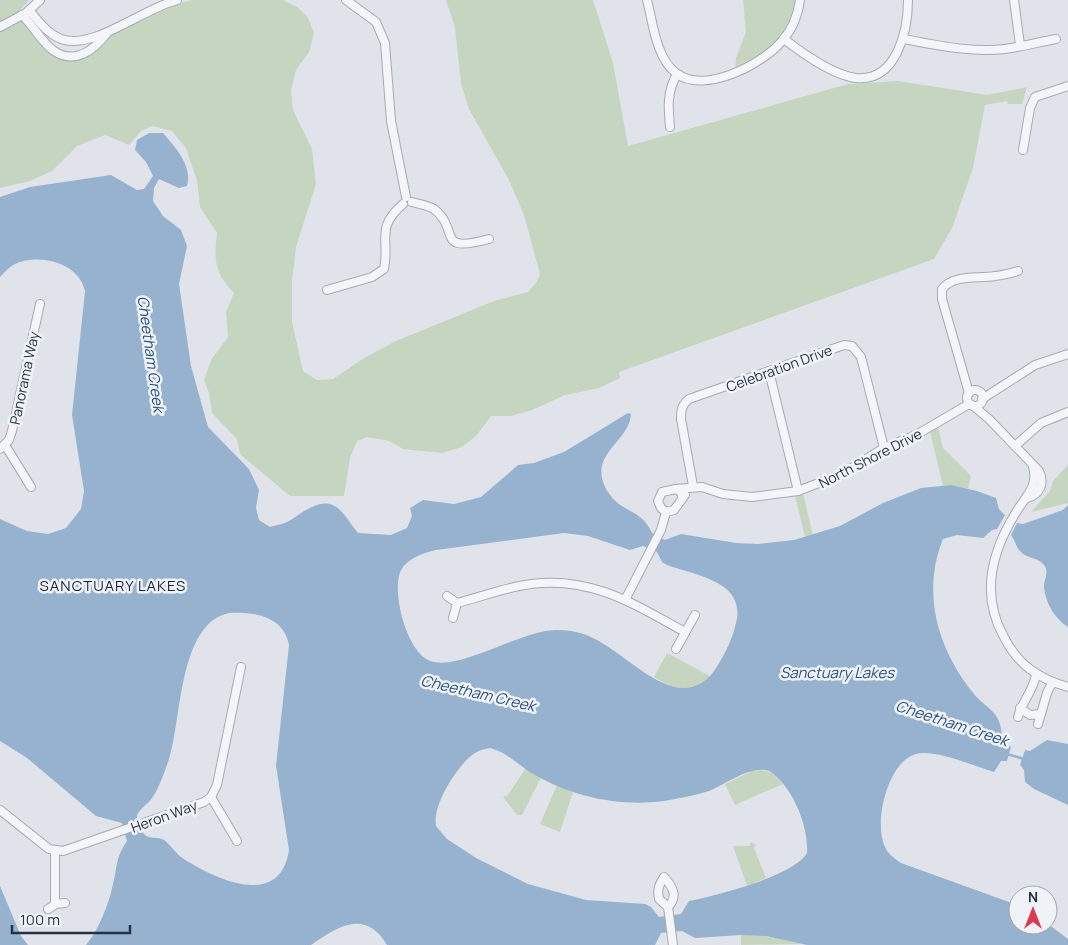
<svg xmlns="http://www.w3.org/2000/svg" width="1068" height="945" font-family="Manrope,sans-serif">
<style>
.green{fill:#c5d5c0}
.water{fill:#97b2cf;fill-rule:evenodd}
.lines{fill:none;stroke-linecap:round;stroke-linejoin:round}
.stream{stroke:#97b2cf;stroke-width:2.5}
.street-casing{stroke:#a4abb5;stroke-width:10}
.street{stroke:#f3f5f8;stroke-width:8}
.labels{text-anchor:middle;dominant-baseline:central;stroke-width:5;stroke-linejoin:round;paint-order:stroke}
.street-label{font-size:14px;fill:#263144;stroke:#eff3f8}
.water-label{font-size:15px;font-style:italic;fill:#2c507c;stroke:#eff3f8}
.neighbourhood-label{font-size:15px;letter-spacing:1px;fill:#192234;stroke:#eff3f8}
</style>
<rect width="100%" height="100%" fill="#e0e4ea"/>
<g class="green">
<path d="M0,0h29l-10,11 8,14 26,29h37l27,-24 52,-24 23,-6h91l14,7 10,9 7,17 -5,19 -13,18 -5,20 2,20 19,39 4,35 -20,63 -4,34v41l11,49 14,9 16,-1 31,-21 32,-17 98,-40 34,-9 8,-9 4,-9 -16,-59 -15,-35 -40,-71 -8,-26 -6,-55 -9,-28h147l20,63 15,83 220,-62 50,-3 89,14 40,-8 -5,17h-14l-1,-3 -22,4 -12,63 -21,60 -18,31 -315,113 1,6 -21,10 -34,7 -33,15 -21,6h-20l-15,20 -14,11 -20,6 -39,-4 -14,-8 -22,-4 -10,4 -7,17 -6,38h-54l-50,-42 -3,-15 -25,-26 -3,-20 -5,-13 7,-20 17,-23 -2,-25 8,-19c-20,-21 -20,-32 -17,-60l-17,-26 -3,-26 -11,-33 -14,-17 -20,-5 -11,5 -12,14 -24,-10 -28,11 -25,25 -22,10 -30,7z"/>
<path d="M743,0h61c-4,39 -34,65 -69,78l1,-20 10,-26z"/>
<path d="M938,427l5,21 28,28 -3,13 -17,-4 -8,1 -13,-55z"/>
<path d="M1068,465v38l-37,9 19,-21 3,-10z"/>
<path d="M803,494l10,41 -8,2 -10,-41z"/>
<path d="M667,653l43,23c-17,20 -37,13 -56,1z"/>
<path d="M525,769l16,9 -19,37h-5l-14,-18 5,-2z"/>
<path d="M761,770l11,3 11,11 -48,21 -10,-21 27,-13z"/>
<path d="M557,785l16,7 -13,40 -20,-8z"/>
<path d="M751,842l5,3 -2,3 12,30 -19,8 -14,-40h16z"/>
<path d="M741,935l25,1 36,8 -61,1z"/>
</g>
<g class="water">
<path d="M149,133h14c12,14 30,33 24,53l-8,2 -20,-9 -5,9 -1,13 10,15 18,14 6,16 -8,38 12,82 17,61 41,42 10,21 -3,18 3,12 11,7c6,-2 14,-3 19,-6 15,-9 35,-28 52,-10 6,6 11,15 17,22l33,2 16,-7 5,-12 -2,-8 13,-8 31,4 27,-7 37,-32 16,-2 30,-11 64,-39 3,1c-2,30 -46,40 -23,78 13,21 34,17 44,41l13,7 16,-6 55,9 22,1 36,-4 46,-14 43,-23 38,-15 30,-3 26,6 19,7 3,11 6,6 -8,14 -5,1 -9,8 -26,-3 -14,4c-22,54 -5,111 31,155 7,9 20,16 24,25 3,6 4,16 5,23l8,5 -4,14h-6l-7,11c-20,-6 -59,-23 -78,-18 -28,7 -43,69 -31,93 3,7 9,11 16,16l108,39 9,5v18l30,-1 20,15v6h-261l-41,-9 -25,-1 -46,3 -13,-7 -21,2 -6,12h-268c-22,-37 -50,-18 -76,0h-225c13,-15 23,-42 27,-61 5,-20 2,-25 14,-43l-5,-18 -26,-7 -69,-58 -27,-17v-222l27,12 21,3 18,-6 15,-19 3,-18 -12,-76 13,-124c-6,-28 -45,-38 -70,-27 -6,3 -10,8 -15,13v-80l30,-10 81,-12 26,15 7,-1 9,-13 -7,-14 -11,-12 2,-10zM564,533l24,3 42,14 13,-4 14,6 5,10 5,3c27,10 80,16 69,58 -3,14 -10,29 -18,42 -34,57 -85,-7 -123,-26 -11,-6 -24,-9 -37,-9 -37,-1 -102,44 -130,30 -22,-11 -37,-69 -27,-90 7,-12 22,-17 35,-20zM229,613c25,-2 55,4 60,32l-13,121 13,84c-9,60 -74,29 -105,9 -8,-5 -13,-14 -20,-19 -6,-4 -16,0 -21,-7 -3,-5 -6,-12 -6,-18 4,-8 13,-12 17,-20 6,-10 11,-24 15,-36 13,-39 9,-135 60,-146zM490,748c17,4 30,19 45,27 38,22 86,32 129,26 15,-3 30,-5 45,-10 18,-7 41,-26 60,-20 23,14 40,55 38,82 -13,23 -92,43 -118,48l-8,13 -22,3 -8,-10 -6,-3 -59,-4 -58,-16 -52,-26 -29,-19 -11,-13c-4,-21 22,-62 39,-73 5,-3 10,-4 15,-5z"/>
<path d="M1068,505v122c-13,-8 -22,-23 -24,-39 -1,-8 6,-15 0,-23 -6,-8 -17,-6 -23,-13 -5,-4 -6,-12 -10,-17l6,-12 6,1 40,-14z"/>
<path d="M1047,740l21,4v61l-34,-16 -9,-7 -1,-12 -4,-5 5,-15 5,1z"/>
<path d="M0,886l21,50 7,9h-28z"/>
</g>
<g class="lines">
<path class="stream" d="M1007,754l17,5"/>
<defs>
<g id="street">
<path d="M346,0l30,22 9,21 6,78 15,76"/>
<path d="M647,0c6,23 9,58 29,73 28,22 87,-9 106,-32 10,-11 16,-27 18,-41"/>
<path d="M1014,0l6,45"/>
<path d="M29,10c9,11 18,23 32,29 31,12 83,-31 116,-39"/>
<path d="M22,15c11,10 20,28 32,36 21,14 40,-1 53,-18"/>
<path d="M0,27l26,-14 14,-13"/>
<path d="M784,39c18,14 49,36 72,39 41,4 52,-48 52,-78"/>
<path d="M904,39c32,6 68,14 101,10 17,-2 34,-7 51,-10"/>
<path d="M670,127c-2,-21 -3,-35 7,-53"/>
<path d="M1023,150l7,-42 5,-11 33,-11"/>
<path d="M412,202c7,2 16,3 22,7 27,21 0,45 55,30"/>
<path d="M327,290l45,-13 12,-8c6,-29 -9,-41 19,-65"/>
<path d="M769,371l29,120"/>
<circle cx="975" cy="398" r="8"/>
<path d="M969,393l-27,-94v-10c12,-15 35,-10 53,-13 8,-1 16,-3 23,-5"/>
<path d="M982,399l53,-34 33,-11"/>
<path d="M972,405l17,14 50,52c6,12 1,24 -12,27"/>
<path d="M5,445l26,42"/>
<path d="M1015,446l26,-23 27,-11"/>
<path d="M0,449l9,-9 3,-9 28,-127"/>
<path d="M1033,467c6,20 -9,31 -18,47 -24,39 -34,82 -11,123 14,28 35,42 64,50"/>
<path d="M693,486l-12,-67c0,-10 1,-14 8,-20l155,-54 8,1 9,11 23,91"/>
<path d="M676,489l26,-2 21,7 29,3 46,-6 44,-17 42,-26 32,-13 53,-31"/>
<path d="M666,512l-5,-4 -3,-7 4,-9 14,-3 6,4v4"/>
<path d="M666,512l8,-2 11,-15"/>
<path d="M447,596l10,7 -4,15"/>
<path d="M625,600l36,-70 5,-18"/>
<path d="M457,603c24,-6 49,-16 74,-19 60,-8 103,20 154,48"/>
<path d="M676,649l19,-34"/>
<path d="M1020,708l10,7 11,-1"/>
<path d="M1018,717c4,-15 15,-26 18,-42"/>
<path d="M1038,724l9,-31 5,-10"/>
<path d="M211,797l26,44"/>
<path d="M0,810l49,39 14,2 141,-49 7,-5 6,-12 24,-118"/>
<path d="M55,904v-53"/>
<path d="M668,907l-9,-8c-2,-10 0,-14 5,-22 8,9 15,19 4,30l5,38"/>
<path d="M48,909l8,-5 9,-1"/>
</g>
</defs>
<use href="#street" class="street-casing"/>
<use href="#street" class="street"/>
</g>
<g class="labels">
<g class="street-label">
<text transform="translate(779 368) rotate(-20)">Celebration Drive</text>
<text transform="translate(24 378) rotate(-78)">Panorama Way</text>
<text transform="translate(870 458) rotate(-27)">North Shore Drive</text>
<text transform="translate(164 816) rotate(-20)">Heron Way</text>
</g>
<g class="water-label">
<text transform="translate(151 354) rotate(82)">Cheetham Creek</text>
<text x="837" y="672">Sanctuary Lakes</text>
<text transform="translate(478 693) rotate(13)">Cheetham Creek</text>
<text transform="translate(952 723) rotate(18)">Cheetham Creek</text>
</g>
<g class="neighbourhood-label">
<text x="113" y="585">SANCTUARY LAKES</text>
</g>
</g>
<g transform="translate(1033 910)"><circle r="24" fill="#eff3f8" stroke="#9fa5b0"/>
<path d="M0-4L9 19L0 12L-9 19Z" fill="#dd3751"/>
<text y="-8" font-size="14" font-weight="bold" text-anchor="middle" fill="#263144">N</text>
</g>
<path d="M12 925v8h118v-8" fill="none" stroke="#263144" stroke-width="2.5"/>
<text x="20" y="925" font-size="15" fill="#263144" stroke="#eff3f8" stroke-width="4" paint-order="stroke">100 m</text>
</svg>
